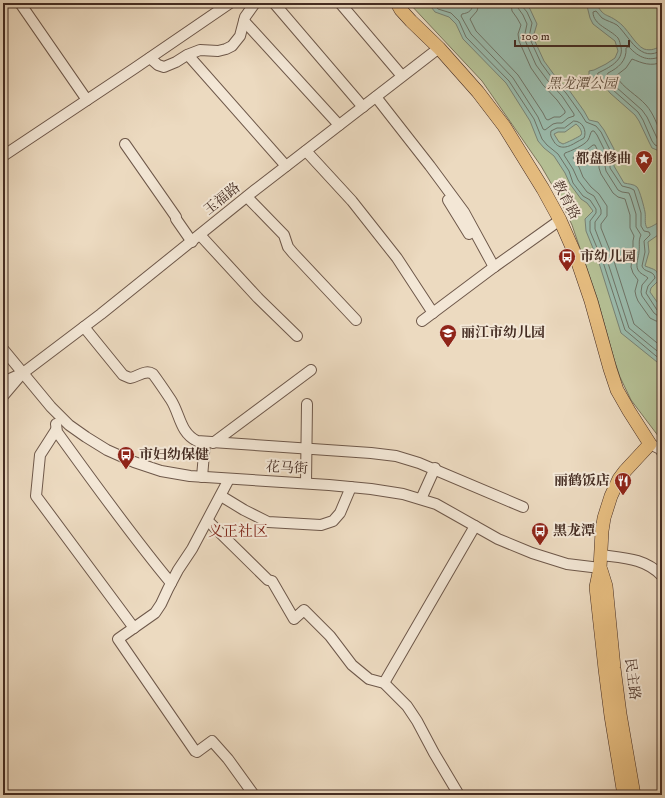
<svg xmlns="http://www.w3.org/2000/svg" width="665" height="798" font-family="'IM FELL DW Pica','Noto Serif SC',serif">
<style>
.green{fill:#b5c095;stroke:#7c765c}
.water{fill:#9abbac;stroke:#788275;fill-rule:evenodd}
.lines{fill:none;stroke-linecap:round;stroke-linejoin:round}
.shore{stroke:#6f7467;stroke-width:1}
.minor-casing{stroke:#6e584a;stroke-width:12}
.major-casing{stroke:#442c22;stroke-width:14}
.minor{stroke:#f3e7d6;stroke-width:10}
.major{stroke:#e6bd80;stroke-width:13}
.labels{text-anchor:middle;dominant-baseline:central;stroke-width:4;stroke-linejoin:round;paint-order:stroke}
.park-label{font-size:14px;font-style:italic;fill:#5b4a39;stroke:#f3e7d6}
.poi-label{font-size:14px;font-weight:bold;fill:#442c22;stroke:#f3e7d6;text-anchor:start}
.street-label{font-size:14px;fill:#442c22;stroke:#f3e7d6}
.neighbourhood-label{font-size:15px;fill:#7a1f14;stroke:#f3e7d6}
</style>
<rect width="100%" height="100%" fill="#ecdac0"/>
<filter id="stains"><feTurbulence type="fractalNoise" baseFrequency=".005" numOctaves="4"/><feColorMatrix values="0 0 0 0 .2 0 0 0 0 .09 0 0 0 0 .02 0 0 0 .5 -.17"/></filter>
<radialGradient id="worn" r=".72"><stop offset=".6" stop-color="#630" stop-opacity="0"/><stop offset="1" stop-color="#630" stop-opacity=".3"/></radialGradient>
<path class="green" d="M409,3h253v438l-31,-41 -11,-23 -6,-18 -16,-58 -26,-76 -14,-30 -17,-29 -59,-85z"/>
<g class="water">
<path d="M428,3h32l2,2 11,-2h52l5,6 7,15 -4,13 11,24 11,15 14,14 15,21 5,9 9,2 6,8 10,19v17l10,17c4,1 10,1 13,4 3,4 7,20 8,25 1,6 -1,11 2,16 6,-1 10,-6 15,-6v13h-4l-10,7 1,10 -4,14c10,4 13,3 14,14l-8,8 -1,4 12,17v57l-41,-33 -22,-70 -13,-32 -1,-12 8,-8 -6,-8 -6,-4 -11,-15 -5,-11 -11,-17 -10,-8 -6,-7 -8,-20 -24,-38 -43,-44 -7,-15 -7,-7 -14,-5zM576,124c3,2 7,8 5,11 -2,2 -15,8 -18,9l-4,-2 -5,-8 4,-2h7z"/>
<path d="M586,3h10c8,15 10,10 21,18 10,6 18,24 27,28 7,2 12,0 18,-4v107l-10,-4 -3,-6 -10,-21 -4,-6 -25,-22 -7,-9 -14,-9v-4l5,-1 12,-6 9,-6 3,-7 -3,-10 -22,-17 -3,-6 -3,-12z"/>
</g>
<g class="lines">
<g class="shore">
<path d="M433,3l5,6 13,4 8,8 7,16 43,44 25,38 8,20 5,6 11,9 11,17 4,12 10,13 7,4 6,9v4l-6,8v10l13,31 22,68 37,31"/>
<path d="M473,3c0,7 -4,10 -11,11l-1,2 10,18 42,44 25,39 5,12 2,1 8,-6 4,-1h5l6,-5 6,-2v-2l-12,-18 -14,-15 -12,-16 -12,-27 3,-14 -4,-9 -5,-7 -1,-5"/>
<path d="M479,3l-2,8 -7,8 6,12 42,44 25,38 3,6 2,1 6,-3h6l5,-4v-2l-8,-11 -14,-15 -12,-17 -12,-27 -1,-7 3,-9 -4,-7 -5,-7 -1,-8"/>
<path d="M522,3v3l5,6 5,11 -3,14 12,26 11,15 14,15 15,21 5,8 10,4 5,6 9,18v18l12,18 8,2 4,2 7,23v13l3,5 5,1 1,2v1l-6,6 1,11 -3,14c2,7 12,4 13,12l-7,8 -2,7 11,17 5,1"/>
<path d="M662,50c-22,14 -32,-13 -45,-25 -5,-3 -10,-4 -15,-7 -2,-2 -4,-5 -6,-7l-3,1c0,13 17,17 25,26 2,3 2,6 3,9 3,14 -13,21 -23,26l-1,2 8,6 8,9 25,22 5,8 9,21 3,4 7,3"/>
<path d="M662,56c-13,6 -23,2 -33,-9h-1l-2,1c1,13 -8,20 -18,25l-1,2 9,12 26,23 5,7 10,21 1,3 4,2"/>
<path d="M662,62c-11,5 -20,1 -30,-3l-6,9 -9,7 -1,1c7,12 21,19 30,29 8,9 11,20 16,31"/>
<path d="M574,121c9,0 13,10 10,17 -3,2 -6,3 -9,5 -8,5 -17,7 -22,-3 -2,-3 -3,-5 -2,-9l6,-3h7z"/>
<path d="M662,316h-4l-4,-3 -12,-17 -1,-4 1,-7 6,-7c-3,-3 -8,-4 -10,-8 -3,-6 1,-13 1,-19 1,-6 -1,-10 2,-16l-5,-8v-13l-5,-16 -2,-5 -7,-1 -4,-2 -12,-19 -1,-5v-15l-8,-16 -3,-4h-2c-2,2 -2,6 -4,9 -3,5 -17,11 -23,13l-1,2 9,14 5,11 9,12 7,4 6,11 1,3v4l-6,8v7l12,31 22,68 33,27"/>
<path d="M662,322l-6,-1 -6,-3 -12,-17 -2,-5 -1,-5 3,-11 -5,-7 -2,-6 2,-16v-10l1,-5 -4,-8v-13l-5,-16 -7,-2 -5,-4 -12,-19 -2,-6v-15l-4,-8h-2l-5,4 -14,7 -1,2 6,9 4,10 8,10 8,7 8,12v10l-6,8v4l12,30 21,66 28,23"/>
</g>
<defs>
<g id="minor">
<path d="M20,3l67,97"/>
<path d="M274,3l89,104"/>
<path d="M340,3l62,73"/>
<path d="M244,21l95,104"/>
<path d="M188,55l98,111"/>
<path d="M150,58l8,7 6,2 12,-5 11,-7 13,-5 18,1 8,-2 6,-3 8,-10 5,-19 10,-14"/>
<path d="M376,97l54,69 34,46 30,55"/>
<path d="M125,144l51,73v2l16,23"/>
<path d="M306,151l46,50 45,57 36,55"/>
<path d="M3,156l132,-88 95,-65"/>
<path d="M247,197l37,38 4,12 5,6 63,67"/>
<path d="M448,200l21,34"/>
<path d="M200,235l58,63 39,38"/>
<path d="M422,321l72,-54 66,-47"/>
<path d="M84,327l39,48 7,3c8,-1 15,-9 23,-4 6,8 12,17 18,26 9,14 9,33 26,41l174,12 25,3 23,7 104,44"/>
<path d="M3,349l48,58 18,18 17,12 21,13 27,12 27,9 29,5 139,9 42,4 32,5 33,10 62,35 34,14 35,11 33,4"/>
<path d="M3,382l20,-9 78,-59 154,-124 184,-142"/>
<path d="M3,396l17,-20"/>
<path d="M56,424l1,8c37,51 74,103 114,151"/>
<path d="M56,430l-7,11 -9,14 -4,41 98,132"/>
<path d="M213,443l98,-73"/>
<path d="M650,444l10,5 2,3"/>
<path d="M202,477l3,-35"/>
<path d="M229,479l-37,70 -14,21 -10,19 -7,15 -6,9 -37,26 77,112 2,1 15,-11 16,18 26,36"/>
<path d="M306,483l1,-79"/>
<path d="M221,496l23,14 24,12 53,3 12,-4 7,-8 11,-26"/>
<path d="M421,499l14,-31"/>
<path d="M208,521l60,59 4,1 22,38 10,-9 26,26 22,29 17,14 15,4 23,23 10,15 17,32 25,42"/>
<path d="M601,555c22,3 44,3 61,21"/>
<path d="M384,683l91,-157"/>
</g>
<g id="major">
<path d="M397,3l4,7 10,11 28,27 39,44 26,34 39,63 17,31 15,34 16,47 19,68 7,21 12,21 21,33 -25,27 -6,8 -8,17 -7,22 -2,13 -2,37 -4,19 9,82 6,47 13,79"/>
<path d="M601,570l5,16 8,82 6,46 14,81"/>
</g>
</defs>
<use href="#minor" class="minor-casing"/>
<use href="#major" class="major-casing"/>
<use href="#minor" class="minor"/>
<use href="#major" class="major"/>
</g>
<defs>
<symbol id="sight-pin" viewBox="-11 -11 22 30"><path d="M0 17L-7.5 6A9.5 9.5 0 1 1 7.5 6Z" fill="#8f2418" stroke="#f3e7d6"/><path d="M0-6L1.8-2.2L6-1.7L2.9 1.2L3.7 5.4L0 3.3L-3.7 5.4L-2.9 1.2L-6-1.7L-1.8-2.2Z" fill="#fff"/></symbol>
<symbol id="bus-pin" viewBox="-11 -11 22 30"><path d="M0 17L-7.5 6A9.5 9.5 0 1 1 7.5 6Z" fill="#8f2418" stroke="#f3e7d6"/><path d="M-5-6H5V4H4V6H2V4H-2V6H-4V4H-5ZM-3.5-4V0h7V-4ZM-3.5 1.2v1.5H-2V1.2ZM2 1.2v1.5H3.5V1.2Z" fill="#fff"/></symbol>
<symbol id="school-pin" viewBox="-11 -11 22 30"><path d="M0 17L-7.5 6A9.5 9.5 0 1 1 7.5 6Z" fill="#8f2418" stroke="#f3e7d6"/><path d="M0-5L7-2L0 1L-7-2ZM-4 1L0 2.5L4 1V4Q0 6-4 4Z" fill="#fff"/></symbol>
<symbol id="restaurant-pin" viewBox="-11 -11 22 30"><path d="M0 17L-7.5 6A9.5 9.5 0 1 1 7.5 6Z" fill="#8f2418" stroke="#f3e7d6"/><path d="M-5-6h1v4h1v-4h1v4h1v-4h1v5L-1.5 .5V6h-2V.5L-5-1ZM5-6V6H3V1.5H1.5Q1.5-4 5-6Z" fill="#fff"/></symbol>
</defs>
<g fill-rule="evenodd">
<use href="#sight-pin" x="634" y="149" width="20" height="27"/>
<use href="#bus-pin" x="557" y="247" width="20" height="27"/>
<use href="#school-pin" x="438" y="323" width="20" height="27"/>
<use href="#bus-pin" x="116" y="445" width="20" height="27"/>
<use href="#restaurant-pin" x="613" y="471" width="20" height="27"/>
<use href="#bus-pin" x="530" y="521" width="20" height="27"/>
</g>
<g class="labels">
<g class="park-label">
<text x="582" y="84">黑龙潭公园</text>
</g>
<g class="poi-label">
<text x="631" y="159" text-anchor="end">都盘修曲</text>
<text x="580" y="257">市幼儿园</text>
<text x="461" y="333">丽江市幼儿园</text>
<text x="139" y="455">市妇幼保健</text>
<text x="610" y="481" text-anchor="end">丽鹤饭店</text>
<text x="553" y="531">黑龙潭</text>
</g>
<g class="street-label">
<text transform="translate(222 199) rotate(-39)">玉福路</text>
<text transform="translate(566 200) rotate(62)">教育路</text>
<text transform="translate(287 468) rotate(3)">花马街</text>
<text transform="translate(632 679) rotate(83)">民主路</text>
</g>
<g class="neighbourhood-label">
<text x="238" y="531">义正社区</text>
</g>
</g>
<rect width="665" height="798" fill="none" stroke="#ecdac0" stroke-width="16"/>
<rect x="4" y="4" width="657" height="790" fill="none" stroke="#442c22" stroke-width="2"/>
<rect x="8" y="8" width="649" height="782" fill="none" stroke="#442c22"/>
<path d="M515 40v6h114v-6" fill="none" stroke="#442c22" stroke-width="2"/>
<text x="521" y="40" font-size="12" fill="#442c22" stroke="#f3e7d6" stroke-width="3" paint-order="stroke">100 m</text>
<rect width="100%" height="100%" filter="url(#stains)"/>
<rect width="100%" height="100%" fill="url(#worn)"/>
</svg>
